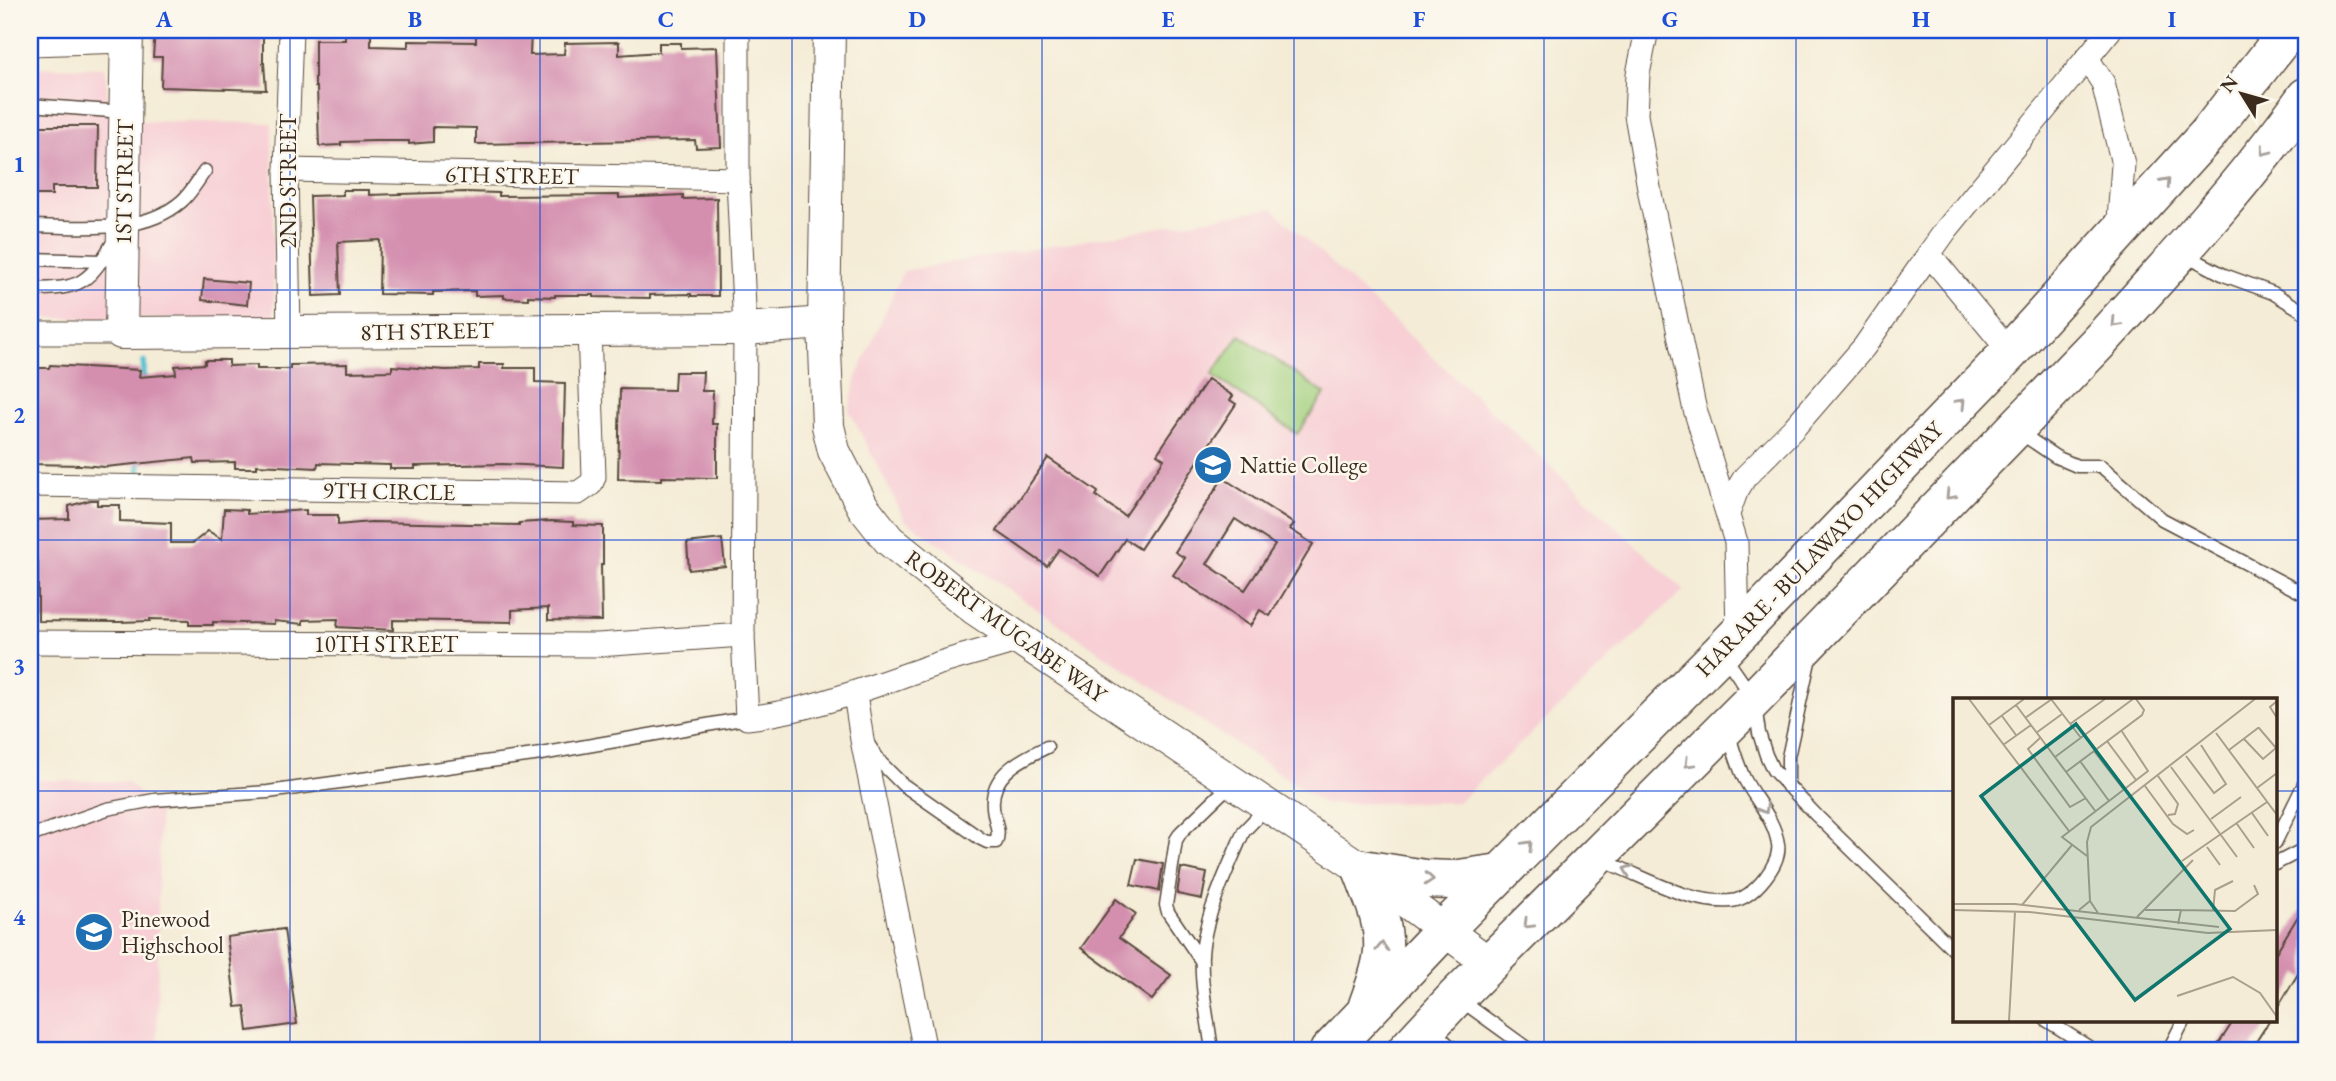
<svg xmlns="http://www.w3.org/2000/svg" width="2336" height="1081" font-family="'EB Garamond',serif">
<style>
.built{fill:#f7cfd5}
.green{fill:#a1cf7d;stroke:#6e7c4e;stroke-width:2}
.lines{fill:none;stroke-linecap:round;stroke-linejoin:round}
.stream{stroke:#56c0d3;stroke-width:6}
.building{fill:#d48faf;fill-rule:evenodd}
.lane-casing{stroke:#57473a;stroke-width:15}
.street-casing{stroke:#57473a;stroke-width:25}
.secondary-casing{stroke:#57473a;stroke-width:34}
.highway-casing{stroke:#57473a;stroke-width:41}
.lane{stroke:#fff;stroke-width:12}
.street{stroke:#fff;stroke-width:23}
.secondary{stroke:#fff;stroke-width:32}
.highway{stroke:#fff;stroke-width:38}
.oneway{stroke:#a79f9a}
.grid{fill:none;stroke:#1d4ed8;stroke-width:2;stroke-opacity:0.55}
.labels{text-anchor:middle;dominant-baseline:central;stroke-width:5;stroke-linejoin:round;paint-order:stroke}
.street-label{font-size:23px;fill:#3b2a1e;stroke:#fbf7ec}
.poi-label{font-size:23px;fill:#3b2a1e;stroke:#fbf7ec;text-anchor:start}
.inset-road{fill:none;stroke:#aa9e8c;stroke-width:2}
.view{fill:#0f766e;fill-opacity:0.15;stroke:#0f766e;stroke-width:3.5}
.inset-edge{fill:none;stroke:#3b2a1e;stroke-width:3.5}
.neatline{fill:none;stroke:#1d4ed8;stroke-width:2.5}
.grid-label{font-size:23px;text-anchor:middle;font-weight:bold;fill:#1d4ed8}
</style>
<rect width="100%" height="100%" fill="#fbf7ec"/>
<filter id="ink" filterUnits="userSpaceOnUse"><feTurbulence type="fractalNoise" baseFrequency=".0143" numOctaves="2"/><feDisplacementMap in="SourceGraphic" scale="14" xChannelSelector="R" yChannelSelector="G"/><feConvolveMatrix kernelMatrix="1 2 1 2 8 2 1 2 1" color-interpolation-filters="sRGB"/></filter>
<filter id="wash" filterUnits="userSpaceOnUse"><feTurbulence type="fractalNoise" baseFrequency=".00686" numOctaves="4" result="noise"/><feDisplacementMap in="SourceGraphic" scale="28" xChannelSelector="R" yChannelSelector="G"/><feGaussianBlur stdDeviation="1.57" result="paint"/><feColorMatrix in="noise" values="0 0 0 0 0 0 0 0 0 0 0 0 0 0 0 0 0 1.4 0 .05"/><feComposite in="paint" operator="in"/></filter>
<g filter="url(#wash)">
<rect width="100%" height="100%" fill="#f4ecd6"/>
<g class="built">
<path d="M30,67l75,1 5,53 162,2 2,196 -244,-1z"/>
<path d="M1272,208l412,382 -226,212 -134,2 -419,-284 -56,-110 8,-34 46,-105z"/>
<path d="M30,780l97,2 32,30 -2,239h-127z"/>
</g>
<path class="green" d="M1240,335l85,59 -28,40 -85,-59z"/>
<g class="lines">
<g class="stream">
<path d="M143,385l1,-23"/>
<path d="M139,471v-13"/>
</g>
</g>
<g id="blocks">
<g class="building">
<path d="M155,30h108v33h1l2,27 -105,-3 1,-30h-9z"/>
<path d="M345,33h26v13l37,1v-6l68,1v-9h55l-1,22 34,-1 1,-11 54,-1v13l40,-3v-9h22v5l36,-1 4,100 -25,1 -1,-8 -219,4v-16l-43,-1v15l-24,2v-3h-35l-33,1v3l-22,1 -2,-59h-2v-47h30z"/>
<path d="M30,126h68l-1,61h-45v8h-22z"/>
<path d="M343,190h26v5l96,-3 34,1v3l120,-1v3l64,-3v4l34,-1 1,98h-27v-2l-41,1v3l-56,-1v-2h-39v2l-27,-1v3l-24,-1v-3l-29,1v-5l-42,1v3l-54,-1 1,-54 -42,2 2,53 -27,1 -3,-100 33,-1z"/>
<path d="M204,279l45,4 -2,22 -45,-5z"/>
<path d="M205,360h24v6l28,-1v4h33v-4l57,-1v8l45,-1v-5l53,4 34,-1v-5h25v4h31v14l30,1 -2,84 -60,-3 -88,2v3h-25v-4l-72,-2 -1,5 -60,-3v3h-22v-6l-40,1 -1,-5 -89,9 -23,-2 -52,-1v-96h19l1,-3 90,5 -1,7 37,-3 -1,-8 30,-2z"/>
<path d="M675,372h28l-1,19h11l-1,33h5v54l-55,-1v3l-44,-1 2,-90 54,1z"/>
<path d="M1208,379l25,17 -3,4 6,4 -96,145 -15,-10 -25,37 -41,-27 -12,17 -50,-35 51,-73 50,34 -2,4 29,20 39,-57 -7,-5z"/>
<path d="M1223,478l71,46 -4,5 23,15 -43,72 -10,-6 -10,16 -77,-51 12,-17 -10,-6zM1235,519l40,26 -30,45 -38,-26z"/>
<path d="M90,500h7v5h23v16l51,2v20h22l15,-12 14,8 2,-30 23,1v4l59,-4v5h32v10l33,-3 148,3v-2l32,-2 22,1v3l30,1v39h-2l1,56 -54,-1v-12l-36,2v12l-119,-2v10l-56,-3 1,-8 -35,1v4l-29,-3v3l-61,-2v3h-24v-5l-39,-1v2l-31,1 -81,-1v-58h-8v-43l39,-1v-13z"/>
<path d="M722,539l3,27 -36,4 -2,-27z"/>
<path d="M1137,859l26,5 -4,27 -28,-6z"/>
<path d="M1181,868l26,5 -5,26 -25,-5z"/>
<path d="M1116,899l20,15 -17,24 52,37 -19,25 -71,-52z"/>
<path d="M2306,903v76l-8,-5 -23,38v-58z"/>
<path d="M284,929l13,95 -49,7 -3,-25 -9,1 -9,-70z"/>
<path d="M2234,1020h36l-20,31h-36z"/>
</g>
</g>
</g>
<g filter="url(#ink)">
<use href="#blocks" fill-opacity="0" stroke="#57473a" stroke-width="2"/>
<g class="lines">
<defs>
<g id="lane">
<path d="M30,105l94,7"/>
<path d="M30,226c50,0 112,10 152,-25 9,-8 16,-21 23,-30"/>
<path d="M2184,254l40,21 49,18 33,20"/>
<path d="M30,259l72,2"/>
<path d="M30,289c52,0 58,-5 85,-50"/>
<path d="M2019,432l37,25 21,9h24l61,53 144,76"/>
<path d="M1723,654l31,45 5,34 7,22 7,15 44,46 137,134"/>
<path d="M868,744l13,19 21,21 79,55 6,3h9c4,-10 0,-17 -2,-28 -8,-38 24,-53 53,-67"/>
<path d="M1788,787v-30l22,-100"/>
<path d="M30,836l77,-27 47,-9 114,-8 273,-38 206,-36"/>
<path d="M2275,843l31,-63"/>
<path d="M1600,860c41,14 88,45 131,41 14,-1 26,-13 34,-23 7,-9 15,-23 13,-34 -4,-26 -23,-44 -34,-66 -7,-15 -11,-30 -16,-46"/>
<path d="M2275,864l31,-16"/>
<path d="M1202,962l-34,-50 -2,-7 10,-65 5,-8 51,-49"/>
<path d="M1459,999l72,52"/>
<path d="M2046,1020l49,31"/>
<path d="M1432,1029l23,22"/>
<path d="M1212,1051c-4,-35 -15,-77 -8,-112 6,-33 22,-66 35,-97l5,-11 23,-24"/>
<path d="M2168,1051l16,-31"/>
</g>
<g id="street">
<path d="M738,30v149l7,150 -2,306 4,83c66,-8 117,-29 178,-50 31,-11 63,-18 94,-28"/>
<path d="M1647,30l-9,44 -2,41 15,84 43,207 42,136 2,92"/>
<path d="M30,44l97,-3"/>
<path d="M2087,58l16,25 20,81 -5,70"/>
<path d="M286,170l452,9"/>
<path d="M30,333h91"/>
<path d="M289,333l-3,-163 5,-140"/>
<path d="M2010,352l-81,-98 17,-24 164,-200"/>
<path d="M30,485l548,8 13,-9 3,-7 -5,-148"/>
<path d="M1728,514l8,-22 9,-15 48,-48 71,-82 65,-93"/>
<path d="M30,642l568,3 145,-10"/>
<path d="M855,694l7,46 63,311"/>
</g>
<g id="secondary">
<path d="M127,30l-6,303 624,-4 79,-6"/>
<path d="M829,30l-5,293 4,103 6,25 29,56 26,33 86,69 387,260 127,94"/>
</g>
<g id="highway">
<path d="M1362,869c10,27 23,53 21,82 -1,18 -9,37 -15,54"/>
<path d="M1362,869l63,10 27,1 48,-7"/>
<path d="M1329,1051l116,-122 276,-277 289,-300 198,-218 81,-104"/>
<path d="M1406,1051l50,-54 298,-298 343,-355c73,-79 146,-160 209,-247"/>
</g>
</defs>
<use href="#lane" class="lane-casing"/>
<use href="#street" class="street-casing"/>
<use href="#secondary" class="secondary-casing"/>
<use href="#highway" class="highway-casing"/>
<use href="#lane" class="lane"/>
<use href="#street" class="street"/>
<use href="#secondary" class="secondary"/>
<use href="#highway" class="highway"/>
</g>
<defs><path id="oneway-chevron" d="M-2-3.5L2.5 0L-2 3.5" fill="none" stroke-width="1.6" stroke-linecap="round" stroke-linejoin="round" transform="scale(1.75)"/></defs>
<g class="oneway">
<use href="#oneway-chevron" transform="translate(2265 151) rotate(128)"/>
<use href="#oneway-chevron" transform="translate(2166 182) rotate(-48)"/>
<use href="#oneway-chevron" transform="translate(2116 323) rotate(133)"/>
<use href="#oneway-chevron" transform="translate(1961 403) rotate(-46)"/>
<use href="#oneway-chevron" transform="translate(1950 495) rotate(134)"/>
<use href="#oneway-chevron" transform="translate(1689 763) rotate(135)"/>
<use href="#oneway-chevron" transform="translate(1764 809) rotate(59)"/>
<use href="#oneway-chevron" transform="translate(1528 845) rotate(-46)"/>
<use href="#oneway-chevron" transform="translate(1628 870) rotate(-159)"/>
<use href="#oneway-chevron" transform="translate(1429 879) rotate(4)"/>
<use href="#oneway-chevron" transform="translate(1528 924) rotate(135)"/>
<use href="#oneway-chevron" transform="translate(1382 947) rotate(-88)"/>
</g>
</g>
<path class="grid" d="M290,30v1021M540,30v1021M792,30v1021M1042,30v1021M1294,30v1021M1544,30v1021M1796,30v1021M2047,30v669M30,290h2276M30,540h2276M30,791h1924M2275,791h31M2047,1020v31"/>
<defs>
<symbol id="school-disc" viewBox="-11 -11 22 22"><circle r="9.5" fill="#1f6fb2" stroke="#fbf7ec"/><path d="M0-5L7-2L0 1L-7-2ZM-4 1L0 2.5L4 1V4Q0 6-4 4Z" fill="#fff"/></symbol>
</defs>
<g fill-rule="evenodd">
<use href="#school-disc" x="1191" y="443" width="44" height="44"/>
<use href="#school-disc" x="72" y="910" width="44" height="44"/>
</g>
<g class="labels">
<g class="street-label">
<text transform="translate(512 175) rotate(1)">6TH STREET</text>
<text transform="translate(288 181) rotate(-90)">2ND STREET</text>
<text transform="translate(124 182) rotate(-89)">1ST STREET</text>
<text transform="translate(427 331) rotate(-1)">8TH STREET</text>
<text transform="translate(389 491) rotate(1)">9TH CIRCLE</text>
<text transform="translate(1819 549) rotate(-46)">HARARE - BULAWAYO HIGHWAY</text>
<text transform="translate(1006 626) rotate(36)">ROBERT MUGABE WAY</text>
<text x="386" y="644">10TH STREET</text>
</g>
<g class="poi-label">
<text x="1240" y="465">Nattie College</text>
<text x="121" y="919">Pinewood<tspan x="121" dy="26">Highschool</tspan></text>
</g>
</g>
<g transform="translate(1953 698)">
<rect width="324" height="324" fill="#f4ecd6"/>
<path class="inset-road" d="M16,1l100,132M98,1l30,39M324,3l-7,6 7,11M63,7l80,107M49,18l14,19M72,20l27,-19M117,26l35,-25M36,27l35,-26M83,35l26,-19M263,35l61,82M87,40l-12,11 42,58 16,-9M154,43l29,39M50,47l28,-20M276,52l29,-22h1l17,20 -13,11 -19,-20M141,53l30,39M233,58l28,37 12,-9 -25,-39M102,59l78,-58M127,63l29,40M218,69l66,90M113,74l76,-57 2,-5 -8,-11M205,78l20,28 -3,10 -7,1M192,88l28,38 14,10 7,-4M304,90l20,-15M299,115l16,23M258,121l30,-22M284,126l17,24M254,149l13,18M134,158l-25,-19 86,-66 -27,-41M229,163l85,-59M137,203l-3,-59 4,-15 164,-128M0,206h62l204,23M69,207l50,-60M0,212l76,2 179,21 69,-3M126,212l11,-9 8,12M192,212h36M260,213l2,-21 18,-9M184,219l56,-57M225,226l3,-14 54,1 23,-17 -4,-9M224,298l56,-19 27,16 17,24M56,323l6,-109"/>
<path class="view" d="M123,26l154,205 -95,71 -154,-204z"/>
<rect width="324" height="324" class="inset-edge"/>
</g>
<rect width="2336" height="1081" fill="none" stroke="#fbf7ec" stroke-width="77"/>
<g transform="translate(2242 94) rotate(307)" stroke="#fbf7ec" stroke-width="5" paint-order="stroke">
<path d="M0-5L12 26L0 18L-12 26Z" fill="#3b2a1e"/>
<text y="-10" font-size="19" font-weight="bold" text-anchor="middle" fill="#3b2a1e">N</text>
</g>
<rect x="38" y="38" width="2260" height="1004" class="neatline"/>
<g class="grid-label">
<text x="164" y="27">A</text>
<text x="415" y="27">B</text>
<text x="666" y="27">C</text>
<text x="917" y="27">D</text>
<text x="1168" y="27">E</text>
<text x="1419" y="27">F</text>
<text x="1670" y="27">G</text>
<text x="1921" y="27">H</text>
<text x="2172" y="27">I</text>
<text x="19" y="172">1</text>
<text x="19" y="423">2</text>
<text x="19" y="674">3</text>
<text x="19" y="925">4</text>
</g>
</svg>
